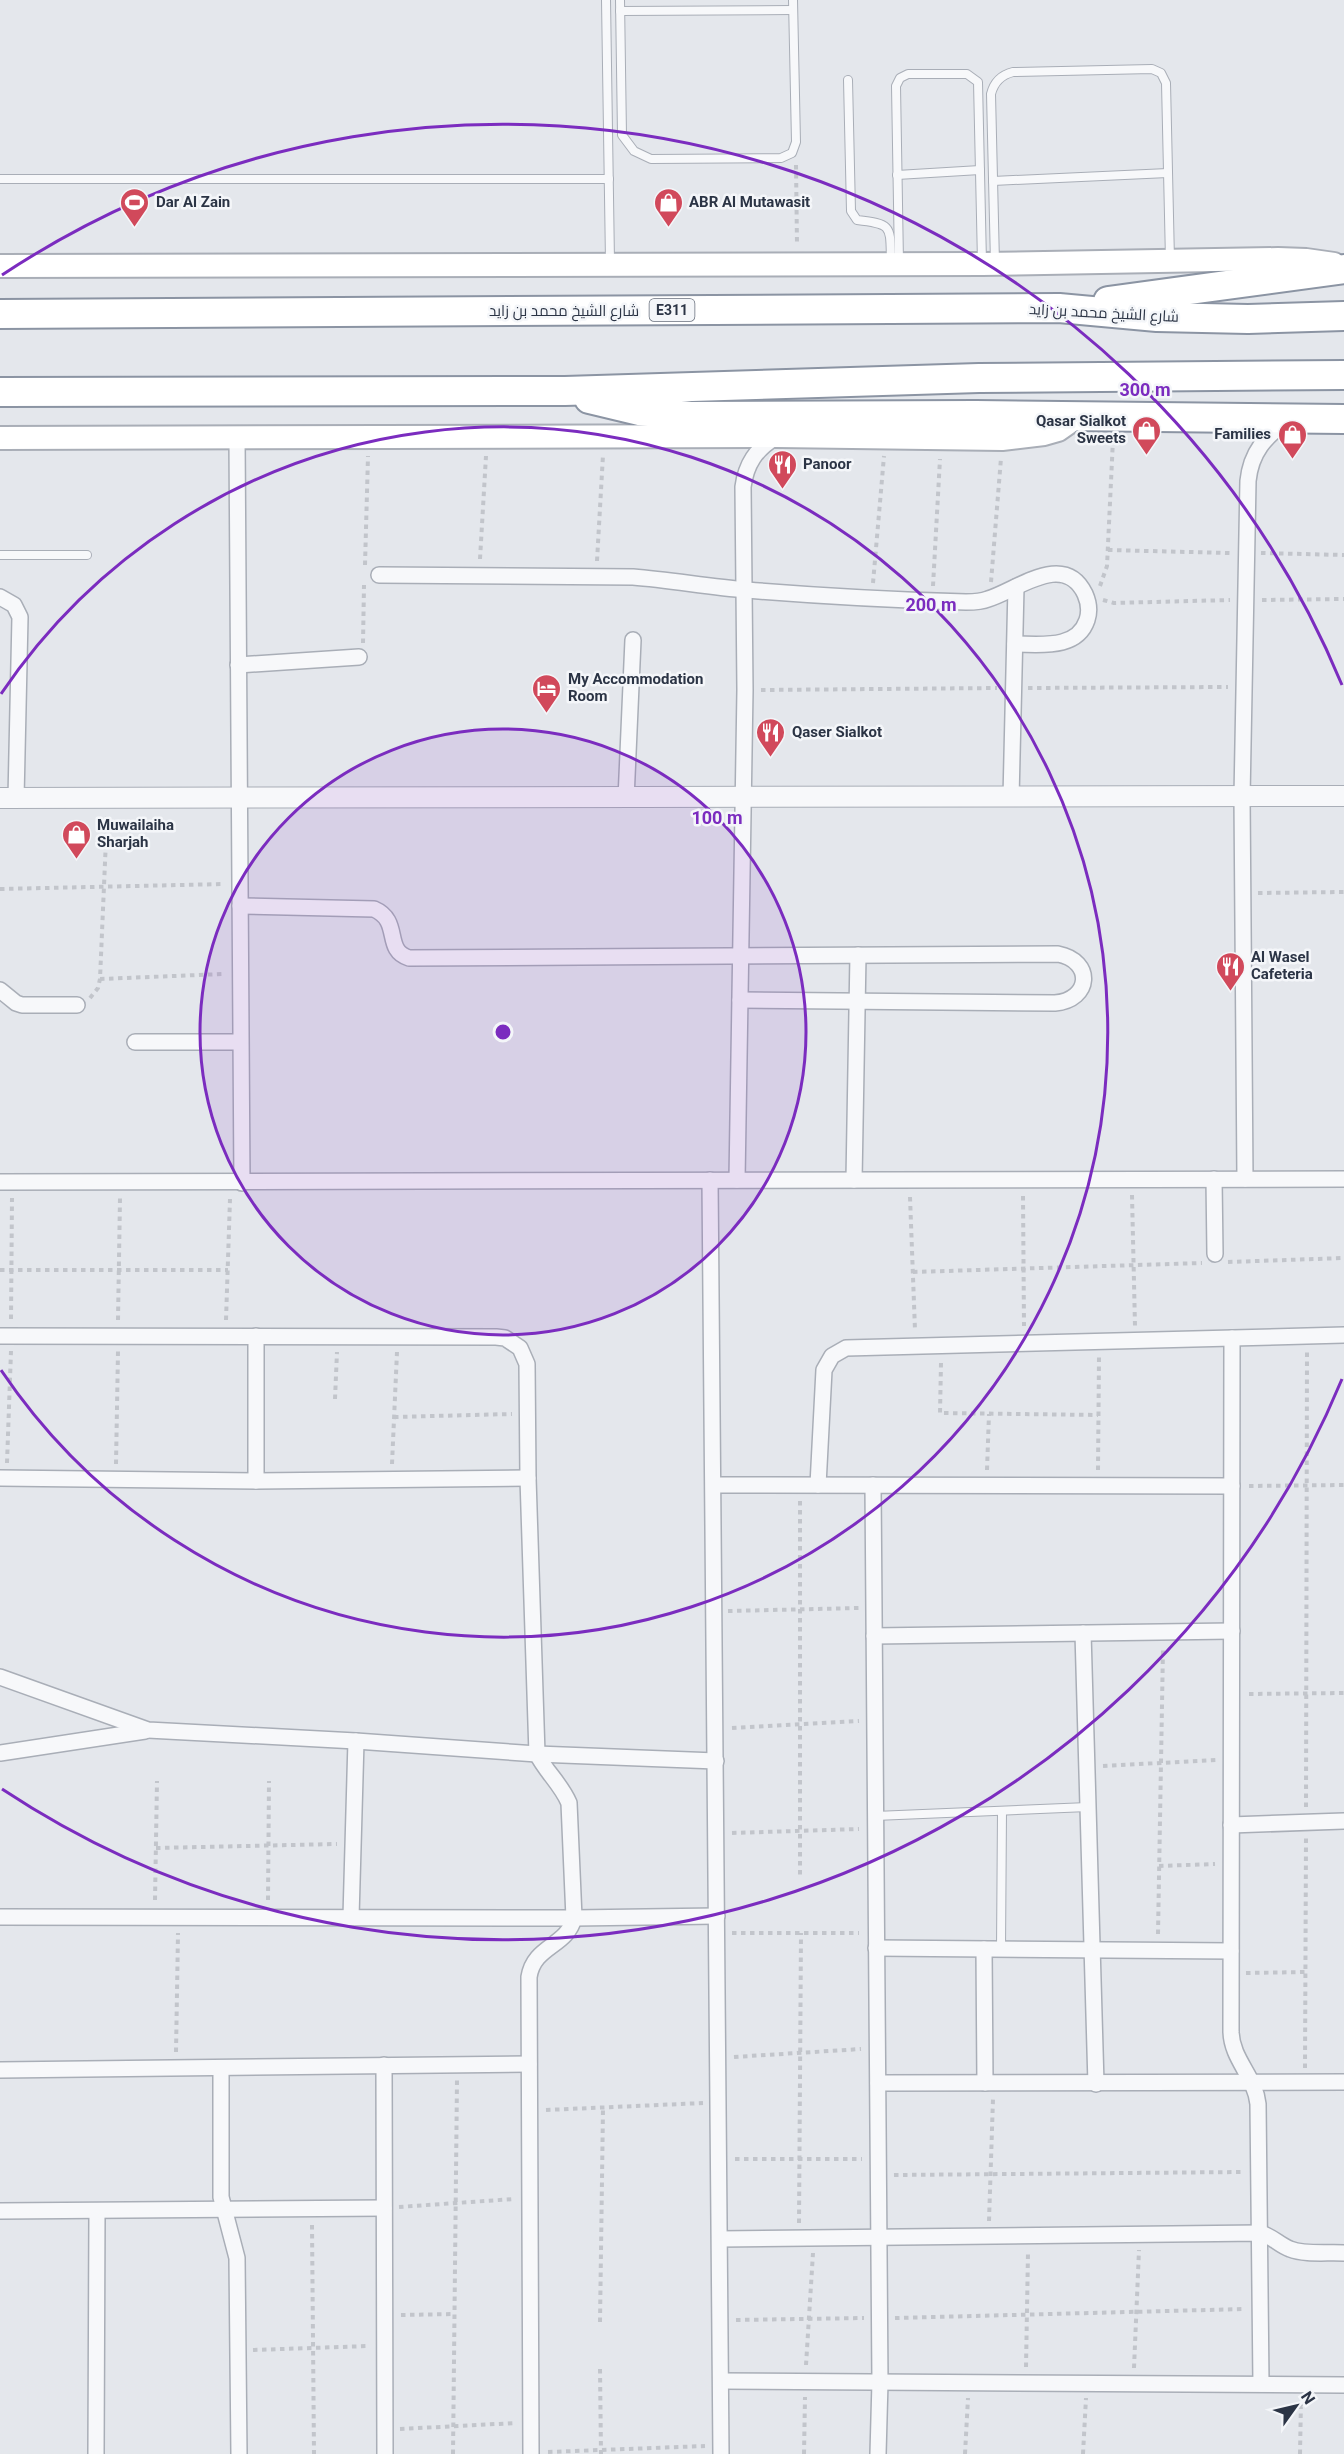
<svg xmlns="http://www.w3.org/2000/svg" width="1344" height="2454" font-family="Roboto,Cairo,sans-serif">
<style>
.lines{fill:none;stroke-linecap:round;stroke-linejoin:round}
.service-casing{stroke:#a9aeb7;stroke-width:10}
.minor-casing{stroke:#a9aeb7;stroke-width:18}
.tertiary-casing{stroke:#a9aeb7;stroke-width:22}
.secondary-casing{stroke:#a9aeb7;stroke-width:26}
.motorway-casing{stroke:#8b94a3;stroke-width:32}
.path{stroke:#c2c5cb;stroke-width:4;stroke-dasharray:4.5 4.5;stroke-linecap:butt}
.service{stroke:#f7f8fa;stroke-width:8}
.minor{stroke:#f7f8fa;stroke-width:15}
.tertiary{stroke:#f7f8fa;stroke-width:20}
.secondary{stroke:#fff;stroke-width:22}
.motorway{stroke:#fff;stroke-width:28}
.ring{fill:none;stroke:#7b2cbf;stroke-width:3}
.labels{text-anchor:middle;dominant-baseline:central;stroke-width:5;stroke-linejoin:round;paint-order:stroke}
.shield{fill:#f4f6f9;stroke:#676e7b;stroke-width:1.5}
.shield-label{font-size:14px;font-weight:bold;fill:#2b3445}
.poi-label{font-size:15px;font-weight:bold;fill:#2b3445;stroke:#f4f6f9;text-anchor:start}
.street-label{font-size:15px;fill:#2b3445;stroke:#f4f6f9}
.centre{fill:#7b2cbf;stroke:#f4f6f9;stroke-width:3}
.ring-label{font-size:18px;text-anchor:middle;font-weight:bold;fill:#7b2cbf;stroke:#f4f6f9;stroke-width:5;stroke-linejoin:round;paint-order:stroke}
</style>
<rect width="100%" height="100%" fill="#e4e7ec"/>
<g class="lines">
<defs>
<g id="service">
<path d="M606,0l4,262"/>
<path d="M620,0l2,135 12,16 17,8 130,-1 11,-5 4,-11 -3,-142"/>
<path d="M620,11l173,-1"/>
<path d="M848,80l3,131 6,9c36,4 33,6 34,41"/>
<path d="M897,175l83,-5"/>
<path d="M0,179h609"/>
<path d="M993,181l175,-8"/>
<path d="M899,262l-3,-176 4,-8 8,-4h59l11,8 4,180"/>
<path d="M995,263l-4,-169c3,-12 10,-19 22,-22l139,-3 9,4 5,10 4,177"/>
<path d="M0,555h87"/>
<path d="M875,1816l213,-9"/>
<path d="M1001,1949l1,-138"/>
</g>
<g id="minor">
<path d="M237,438l5,745"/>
<path d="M379,575l254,2c38,3 76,10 114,13 73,6 146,10 219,12 7,0 15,0 22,-3 28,-8 76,-49 97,-5 4,9 5,17 2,26 -10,30 -47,24 -72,24"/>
<path d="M0,597l14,8 6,12 -4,181"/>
<path d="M238,665l121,-8"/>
<path d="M1011,798l5,-211"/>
<path d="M626,799l7,-159"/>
<path d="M240,906l134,3c28,12 9,41 35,49l649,-4c36,7 33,46 -3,49l-315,-3"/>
<path d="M0,990l16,13 6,2h55"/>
<path d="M135,1042h105"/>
<path d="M1214,1179l1,75"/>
<path d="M1245,1179l-3,-382 6,-316c3,-29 17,-44 40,-61"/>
<path d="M710,1180l11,1274"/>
<path d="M737,1180l8,-490 -2,-203c3,-23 13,-38 33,-50"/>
<path d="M854,1180l4,-225"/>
<path d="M0,1182l1344,-3"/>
<path d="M0,1336l496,1 9,1 15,10 7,16 1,114 9,276c9,18 24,30 32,49l5,115c-7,29 -40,27 -45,59l2,477"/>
<path d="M256,1336v145"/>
<path d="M1232,1338l-1,694c1,28 24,44 27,72l3,280"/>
<path d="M0,1478l256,3 272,-3"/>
<path d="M714,1485l518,1"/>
<path d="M818,1485l6,-115 8,-14 14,-8 498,-13"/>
<path d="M873,1485l7,897 -2,72"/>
<path d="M1083,1633l13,451"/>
<path d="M874,1636l358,-5"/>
<path d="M0,1677l148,53 208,11 181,13 179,7"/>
<path d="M0,1753l145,-22"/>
<path d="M1231,1825l113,-4"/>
<path d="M0,1917l574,1 143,-2"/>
<path d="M351,1917l5,-176"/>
<path d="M876,1948l355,3"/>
<path d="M984,1949l1,134"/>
<path d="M384,2065l1,389"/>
<path d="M221,2068v129l16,61 2,196"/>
<path d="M0,2070l529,-6"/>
<path d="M878,2083l466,-1"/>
<path d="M0,2211l384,-3"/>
<path d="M720,2239l540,-6c12,3 19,12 30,16 15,6 37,3 54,4"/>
<path d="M721,2381l623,4"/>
<path d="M96,2454l1,-243"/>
</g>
<path id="tertiary" d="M0,798l1344,-2"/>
<g id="secondary">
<path d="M0,266l982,-2 296,-5 28,1 28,4"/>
<path d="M0,438l777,-2 225,3 42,-5 14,-4 20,-14"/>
</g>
<g id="motorway">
<path d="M1108,301l236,-32"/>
<path d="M0,314l1059,-6 98,9 91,2 96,-3"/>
<path d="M0,392l565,-1 414,-13 365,-3"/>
<path d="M589,399l50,12 51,5 286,-1 368,4"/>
</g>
</defs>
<use href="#service" class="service-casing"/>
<use href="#minor" class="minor-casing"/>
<use href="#tertiary" class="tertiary-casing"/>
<use href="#secondary" class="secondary-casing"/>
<use href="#motorway" class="motorway-casing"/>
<g class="path">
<path d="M796,165l1,79"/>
<path d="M1108,550l122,3"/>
<path d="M1261,553l83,2"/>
<path d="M480,559l6,-103"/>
<path d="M597,561l6,-106"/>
<path d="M365,565l3,-109"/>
<path d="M991,582l10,-124"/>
<path d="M873,583l11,-127"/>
<path d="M933,586l7,-127"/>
<path d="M1100,586l7,-20 6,-127"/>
<path d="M1103,600l11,3 116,-3"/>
<path d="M1262,600l82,-1"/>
<path d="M363,643l1,-58"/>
<path d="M1028,688l200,-1"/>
<path d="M761,690l236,-2"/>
<path d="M0,889l224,-5"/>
<path d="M1258,893l86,-1"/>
<path d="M100,979l123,-5"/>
<path d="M90,998l8,-10 2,-9 7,-163"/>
<path d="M1132,1195l3,131"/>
<path d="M1023,1196l1,130"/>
<path d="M910,1197l5,133"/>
<path d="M1228,1262l116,-4"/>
<path d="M0,1270h228"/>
<path d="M913,1272l289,-9"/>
<path d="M11,1319l1,-121"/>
<path d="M118,1320l2,-122"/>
<path d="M226,1320l4,-121"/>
<path d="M941,1363l-1,50 158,2"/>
<path d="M335,1399l2,-47"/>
<path d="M394,1417l118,-3"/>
<path d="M7,1463l4,-112"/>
<path d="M116,1464l2,-113"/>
<path d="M392,1464l5,-112"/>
<path d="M987,1470l2,-56"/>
<path d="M1098,1470l1,-113"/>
<path d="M1249,1486l95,-1"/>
<path d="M800,1501v378"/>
<path d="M728,1611l131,-3"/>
<path d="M1249,1694l95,-1"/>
<path d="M732,1728l127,-7"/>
<path d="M1103,1766l113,-6"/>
<path d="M1306,1807l1,-455"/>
<path d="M732,1833l127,-4"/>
<path d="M156,1848l181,-4"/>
<path d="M1159,1866l56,-2"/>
<path d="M155,1900l2,-119"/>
<path d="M268,1900l1,-119"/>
<path d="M732,1933h127"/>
<path d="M1158,1934l5,-286"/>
<path d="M1246,1973l60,-1"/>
<path d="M176,2052l2,-119"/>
<path d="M734,2057l127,-8"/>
<path d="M1305,2068l1,-230"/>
<path d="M546,2110l157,-7"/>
<path d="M735,2159h127"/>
<path d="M894,2175l349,-3"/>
<path d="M399,2207l115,-8"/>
<path d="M989,2221l4,-122"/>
<path d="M799,2223l2,-290"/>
<path d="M312,2225l2,229"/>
<path d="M401,2315l54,-1"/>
<path d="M895,2318l350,-9"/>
<path d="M736,2320l128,-2"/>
<path d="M600,2322l3,-214"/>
<path d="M253,2350l116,-4"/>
<path d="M806,2365l7,-112"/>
<path d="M1026,2367l2,-115"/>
<path d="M1134,2368l5,-118"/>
<path d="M600,2369l1,85"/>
<path d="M400,2429l116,-6"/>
<path d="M548,2452l157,-6"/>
<path d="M453,2454l4,-374"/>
<path d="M804,2454l1,-57"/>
<path d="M965,2454l3,-56"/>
<path d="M1083,2454l3,-56"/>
<path d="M1300,2454l1,-54"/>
</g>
<use href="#service" class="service"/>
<use href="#minor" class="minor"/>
<use href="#tertiary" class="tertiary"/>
<use href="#secondary" class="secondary"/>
<use href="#motorway" class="motorway"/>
</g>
<circle cx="503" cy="1032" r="303" fill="#7b2cbf" fill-opacity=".12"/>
<g class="ring">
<circle cx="503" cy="1032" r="303"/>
<path d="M1 694A605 605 0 1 1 1 1370"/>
<path d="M1342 1379A908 908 0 0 1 2 1789M2 275A908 908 0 0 1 1342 685"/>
</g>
<defs>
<symbol id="stadium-pin" viewBox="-11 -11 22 30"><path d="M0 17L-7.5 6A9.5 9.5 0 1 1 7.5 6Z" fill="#d1495b" stroke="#f4f6f9"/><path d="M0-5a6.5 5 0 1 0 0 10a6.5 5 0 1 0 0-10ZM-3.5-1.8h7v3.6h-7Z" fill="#fff"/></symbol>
<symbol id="shop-pin" viewBox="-11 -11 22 30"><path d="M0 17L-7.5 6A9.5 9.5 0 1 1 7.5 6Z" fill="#d1495b" stroke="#f4f6f9"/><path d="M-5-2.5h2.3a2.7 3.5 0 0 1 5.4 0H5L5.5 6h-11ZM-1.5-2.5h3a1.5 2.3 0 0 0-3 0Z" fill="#fff"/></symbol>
<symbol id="restaurant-pin" viewBox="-11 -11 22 30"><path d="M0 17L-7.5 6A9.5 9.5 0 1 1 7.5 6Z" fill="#d1495b" stroke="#f4f6f9"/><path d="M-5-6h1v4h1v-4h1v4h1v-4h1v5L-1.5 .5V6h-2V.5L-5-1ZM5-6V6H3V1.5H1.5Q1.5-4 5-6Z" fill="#fff"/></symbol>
<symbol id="hotel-pin" viewBox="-11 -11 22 30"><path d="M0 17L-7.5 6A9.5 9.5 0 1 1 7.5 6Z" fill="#d1495b" stroke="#f4f6f9"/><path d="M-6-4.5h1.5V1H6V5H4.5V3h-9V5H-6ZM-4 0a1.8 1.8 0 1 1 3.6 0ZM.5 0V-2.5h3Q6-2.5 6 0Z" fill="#fff"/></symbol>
</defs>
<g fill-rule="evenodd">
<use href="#stadium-pin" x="118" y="186" width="33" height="45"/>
<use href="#shop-pin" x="652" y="186" width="33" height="45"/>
<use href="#shop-pin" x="1130" y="414" width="33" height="45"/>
<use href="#shop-pin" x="1276" y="418" width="33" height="45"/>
<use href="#restaurant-pin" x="766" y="448" width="33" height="45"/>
<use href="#hotel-pin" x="530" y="672" width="33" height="45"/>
<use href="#restaurant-pin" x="754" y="716" width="33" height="45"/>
<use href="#shop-pin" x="60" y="818" width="33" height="45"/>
<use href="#restaurant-pin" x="1214" y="950" width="33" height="45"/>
</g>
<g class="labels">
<rect class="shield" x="649.5" y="299" width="45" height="22" rx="4.5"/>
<g class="shield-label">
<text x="672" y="310">E311</text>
</g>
<g class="poi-label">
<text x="156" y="202">Dar Al Zain</text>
<text x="689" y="202">ABR Al Mutawasit</text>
<text x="1126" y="421" text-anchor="end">Qasar Sialkot<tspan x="1126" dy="17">Sweets</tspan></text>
<text x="1271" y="434" text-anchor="end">Families</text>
<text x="803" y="464">Panoor</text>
<text x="568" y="679">My Accommodation<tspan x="568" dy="17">Room</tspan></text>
<text x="792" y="732">Qaser Sialkot</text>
<text x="97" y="825">Muwailaiha<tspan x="97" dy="17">Sharjah</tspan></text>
<text x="1251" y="957">Al Wasel<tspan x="1251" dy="17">Cafeteria</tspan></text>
</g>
<g class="street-label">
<text x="564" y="311">شارع الشيخ محمد بن زايد</text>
<text transform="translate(1104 313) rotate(3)">شارع الشيخ محمد بن زايد</text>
</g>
</g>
<circle cx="503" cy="1032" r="9" class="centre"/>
<g class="ring-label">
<text x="1145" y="396">300 m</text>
<text x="931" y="611">200 m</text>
<text x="717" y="824">100 m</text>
</g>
<g transform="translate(1296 2406) rotate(56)" stroke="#f4f6f9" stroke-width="4.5" paint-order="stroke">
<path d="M0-4.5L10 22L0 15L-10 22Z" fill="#2b3445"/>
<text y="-9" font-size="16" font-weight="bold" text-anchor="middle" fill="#2b3445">N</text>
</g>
</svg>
